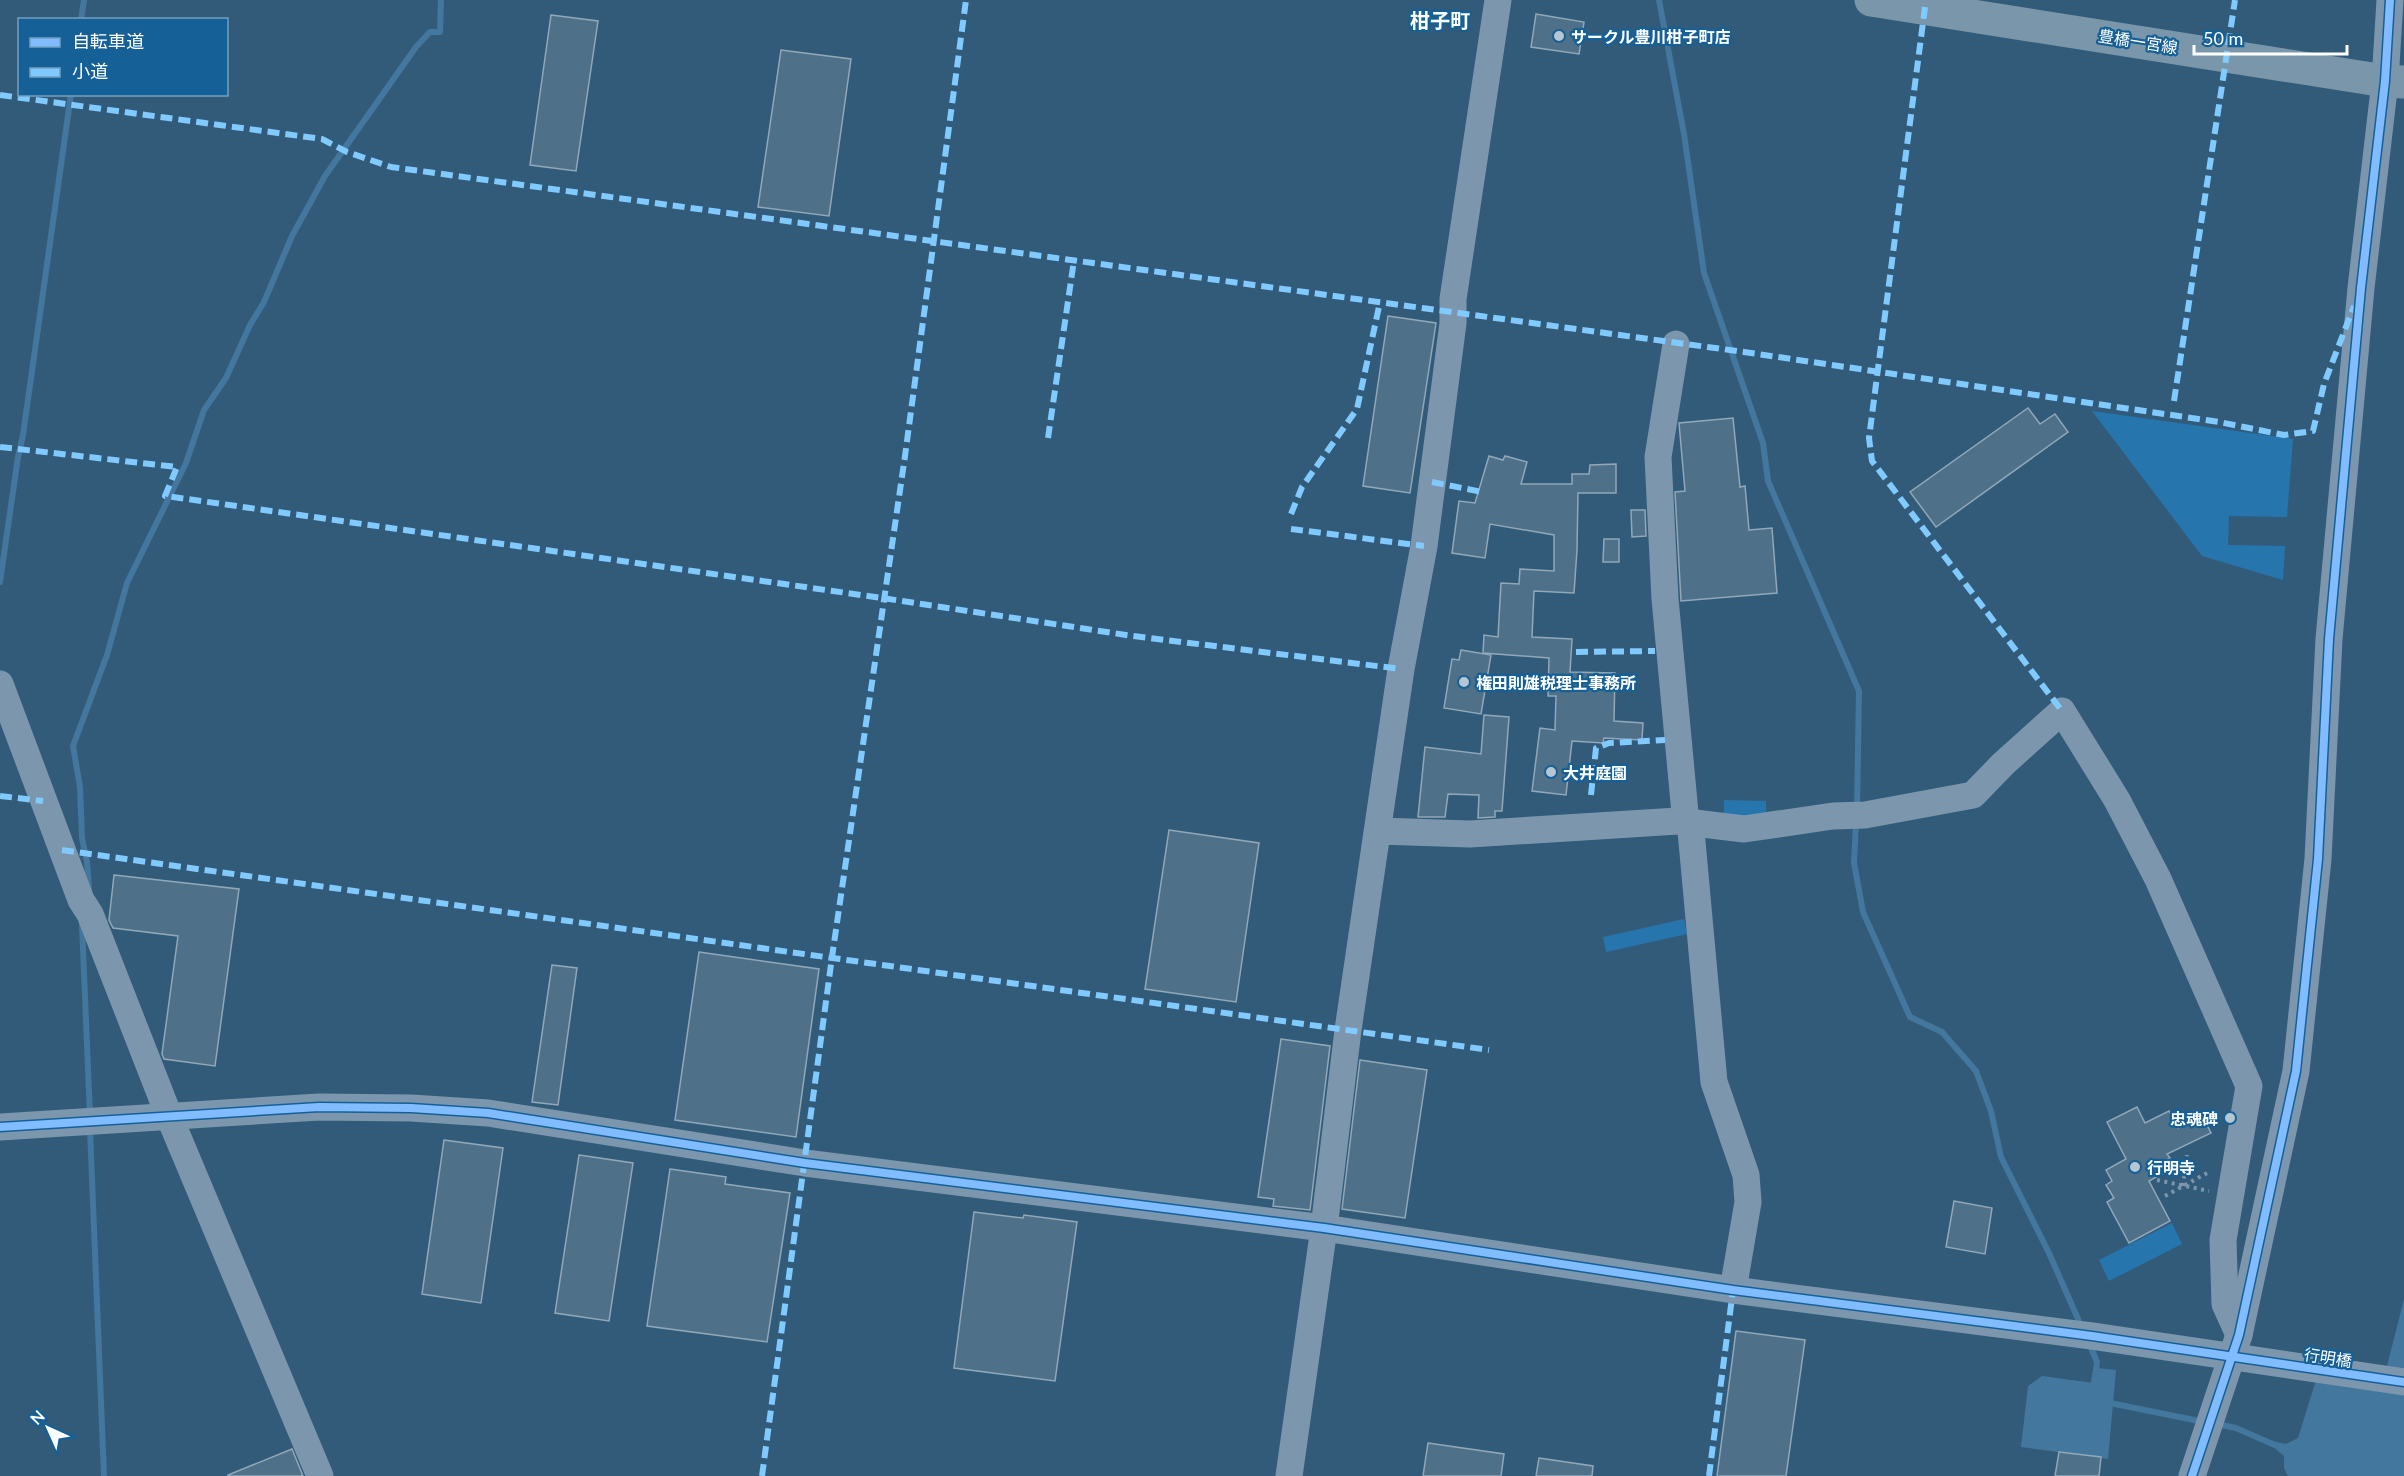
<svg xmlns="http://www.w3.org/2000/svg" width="2404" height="1476" font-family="Lato,'Noto Sans JP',sans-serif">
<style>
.green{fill:#2675ac}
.water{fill:#43779d}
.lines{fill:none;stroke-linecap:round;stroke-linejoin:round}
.stream{stroke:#43779d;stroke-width:6}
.building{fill:#4f7089;stroke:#90a8b9;stroke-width:1.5}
.path{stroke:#7c97ad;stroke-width:4;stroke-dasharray:3 4.5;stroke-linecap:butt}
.minor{stroke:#7c97ad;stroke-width:27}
.major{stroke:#7a96aa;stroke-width:33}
.quiet{stroke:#80caff;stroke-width:6;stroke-dasharray:12 6;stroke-linecap:butt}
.cycleway-casing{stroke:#156097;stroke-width:11}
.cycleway{stroke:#80bcff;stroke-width:8}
.poi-dot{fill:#b7c6d0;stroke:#156097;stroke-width:2}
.labels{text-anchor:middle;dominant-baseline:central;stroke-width:4.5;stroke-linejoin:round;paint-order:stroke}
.poi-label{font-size:16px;font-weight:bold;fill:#fff;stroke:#156097;text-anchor:start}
.street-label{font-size:16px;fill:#fff;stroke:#156097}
.quarter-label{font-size:20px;font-weight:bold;fill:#fff;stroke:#156097}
</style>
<rect width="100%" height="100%" fill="#325b7a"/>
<g class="green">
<path d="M2092,411l201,28 -6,78 -58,-1 -1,29 57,1 -2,34 -81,-24z"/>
<path d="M1724,800l42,1v16l-42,-2z"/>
<path d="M1684,919l3,15 -81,18 -3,-15z"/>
<path d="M2172,1223l10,21 -73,37 -10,-21z"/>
</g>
<g class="water">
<path d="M2404,1299v177h-116l-4,-8v-12l-13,-11 1,-4 14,3 12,-6 23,-74 66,2z"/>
<path d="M2097,1368l19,2 -8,89 -87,-12 7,-61 14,-10 52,7z"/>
</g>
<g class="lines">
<g class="stream">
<path d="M1659,0l25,134 20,139 59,170 5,38 91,210 -2,118"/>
<path d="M81,20l3,-20"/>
<path d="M0,582l18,-125 5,-22 48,-341"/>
<path d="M1856,822l-2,41 9,49 47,105 32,15 34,39 15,40 10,46 48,96 33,75"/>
<path d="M89,889l-2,-27 -5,-24 -2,-51 -7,-41 34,-91 20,-72 59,-120 18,-53 22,-32 24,-53 14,-23 28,-66 33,-60 91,-129 14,-15h10l1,-32"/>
<path d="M82,925l8,191"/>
<path d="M90,1129l14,347"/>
<path d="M2089,1343l8,19 -4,28"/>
<path d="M2105,1402l99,20"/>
<path d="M2217,1424l19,4 41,18"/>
</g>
</g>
<g class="building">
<path d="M1536,14l48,8 -5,32 -48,-7z"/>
<path d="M551,15l47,6 -22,150 -46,-6z"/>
<path d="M781,50l70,9 -22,157 -71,-9z"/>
<path d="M1388,316l48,7 -26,170 -47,-7z"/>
<path d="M2028,408l12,16 15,-10 13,18 -132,95 -26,-35z"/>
<path d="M1733,418l7,69 5,-1 4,44 23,-2 5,65 -96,8 -6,-109 10,-1 -6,-68z"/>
<path d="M1489,456l14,4 2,-4 22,6 -6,22h51v-10h17l1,-9 26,-1v29h-38l-1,57 -3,43 -40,-2 -2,46 40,2 -2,33 45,1 -1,48 29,2 -1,17 -38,-2 -1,5 -31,-2 -6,54 -34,-4 8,-63 15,2 1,-34h-8l1,-38 -66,-5 1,-18 14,2 3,-54 18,1 1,-15 34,2v-36l-64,-11 -5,34 -33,-5 7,-52 16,2z"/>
<path d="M1631,510h14l1,26 -14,1z"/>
<path d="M1604,539h15v23h-16z"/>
<path d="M1461,650l30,5 -10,59 -37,-6 8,-49 7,1z"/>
<path d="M1484,715l25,2 -7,94h-7v6l-17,1 1,-23 -31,-1 -3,23h-27l7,-70 56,7z"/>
<path d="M1169,830l90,13 -23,159 -91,-13z"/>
<path d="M114,875l125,14 -24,177 -51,-7 -2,-5 16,-118 -65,-8 -4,-8z"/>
<path d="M699,952l120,17 -23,168 -121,-17z"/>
<path d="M552,965l25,3 -19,137 -26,-3z"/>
<path d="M1281,1039l49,7 -20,164 -37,-4 1,-7 -16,-2z"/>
<path d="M1360,1060l67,10 -22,148 -63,-9z"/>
<path d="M2137,1107l8,16 24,-12 9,17 25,-11 8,16 -44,21 3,4 -13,6 5,10 -13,7 21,40 -41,22 -22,-41 7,-4 -8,-13 6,-4 -6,-11 20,-11 -19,-37z"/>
<path d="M444,1140l59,8 -22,155 -59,-9z"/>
<path d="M579,1155l54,8 -24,158 -54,-8z"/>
<path d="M670,1169l56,8 -1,7 65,9 -23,149 -120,-16z"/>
<path d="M1954,1201l38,7 -7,46 -39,-7z"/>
<path d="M974,1212l49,6 1,-3 53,7 -22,159 -101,-13z"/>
<path d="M1736,1331l69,9 -19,136h-69z"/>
<path d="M1428,1443l76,11 -3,22h-78z"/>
<path d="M292,1449l11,27h-75v-1z"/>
<path d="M2059,1452l42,5 -2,19h-44z"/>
<path d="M1539,1458l54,8 -1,10h-56z"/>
</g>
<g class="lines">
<g class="path">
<path d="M2157,1180l52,11"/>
<path d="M2183,1186l4,-31"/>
<path d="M2165,1196l42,-23"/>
</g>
<g class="minor">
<path d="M1676,344l-18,113 7,142 20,214 6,18 23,251 32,93 2,27 -15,88"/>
<path d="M0,684l81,216 9,14 79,202 151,360"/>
<path d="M1378,831l92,3 208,-13 66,8 89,-13 32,-1 108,-20 30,-31 59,-53 55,89 41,79 91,207 -26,154 2,64 14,31"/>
<path d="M0,1127l319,-20 92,1 77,5 317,50 519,65 409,62 359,46 312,46"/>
<path d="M1289,1476l35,-248 24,-198 53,-361 23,-123 29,-223v-24l45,-299"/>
<path d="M2192,1476l47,-141 57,-264 22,-212 11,-220 32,-351 24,-207 5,-81"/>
</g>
<path class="major" d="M1871,0l514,81 19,1"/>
<g class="quiet">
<path d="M1925,7l-56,431 3,23 190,250"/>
<path d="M0,95l322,44 25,13 44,15 1353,185 475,70 65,13 29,-4 11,-47 30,-78"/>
<path d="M2174,401l61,-401"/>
<path d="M1048,438l26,-178"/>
<path d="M0,447l177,20 -12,29 8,1 709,101 251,38 268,33"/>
<path d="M1432,482l50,10"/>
<path d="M1291,514l11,-27 55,-78 23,-107"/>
<path d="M1291,529l133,17"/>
<path d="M1576,652l79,-1"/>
<path d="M1591,795l5,-47 13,-5 56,-3"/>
<path d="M0,796l43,5"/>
<path d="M62,850l1427,200"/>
<path d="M762,1476l70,-519 73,-501 61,-456"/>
<path d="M1709,1476l24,-186"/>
</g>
<defs>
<g id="cycleway">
<path d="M0,1127l319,-20 92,1 77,5 317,50 519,65 409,62 359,46 312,46"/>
<path d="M2192,1476l47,-141 57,-264 22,-212 11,-220 32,-351 24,-207 5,-81"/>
</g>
</defs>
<use href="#cycleway" class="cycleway-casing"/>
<use href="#cycleway" class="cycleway"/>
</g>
<g class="poi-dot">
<circle cx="1559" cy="36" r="6"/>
<circle cx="1464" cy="682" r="6"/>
<circle cx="1551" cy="772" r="6"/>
<circle cx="2230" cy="1118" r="6"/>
<circle cx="2135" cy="1167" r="6"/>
</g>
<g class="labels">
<g class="poi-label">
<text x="1571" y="36">サークル豊川柑子町店</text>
<text x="1476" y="682">権田則雄税理士事務所</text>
<text x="1563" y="772">大井庭園</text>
<text x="2218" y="1118" text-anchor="end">忠魂碑</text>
<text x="2147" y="1167">行明寺</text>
</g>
<g class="street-label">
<text transform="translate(2138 41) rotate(9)">豊橋一宮線</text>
<text transform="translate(2328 1357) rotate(9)">行明橋</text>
</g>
<g class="quarter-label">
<text x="1440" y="20">柑子町</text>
</g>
</g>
<rect x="18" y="18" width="210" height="78" fill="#156097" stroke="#73a0c1" stroke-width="1.5"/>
<rect x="30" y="38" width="30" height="9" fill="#80bcff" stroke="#73a0c1" stroke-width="1.5"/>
<text x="72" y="48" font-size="18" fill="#ffffff">自転車道</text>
<rect x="30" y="68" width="30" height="9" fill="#80caff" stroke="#73a0c1" stroke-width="1.5"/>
<text x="72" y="78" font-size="18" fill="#ffffff">小道</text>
<g transform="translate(48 1428) rotate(315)" stroke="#156097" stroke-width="4.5" paint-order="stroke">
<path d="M0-4.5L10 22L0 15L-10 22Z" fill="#ffffff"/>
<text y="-9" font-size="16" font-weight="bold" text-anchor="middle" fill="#ffffff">N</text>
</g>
<path d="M2194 45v9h153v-9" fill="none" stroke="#ffffff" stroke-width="3"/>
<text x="2203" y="45" font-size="18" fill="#ffffff" stroke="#156097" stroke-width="4.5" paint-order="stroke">50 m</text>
</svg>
